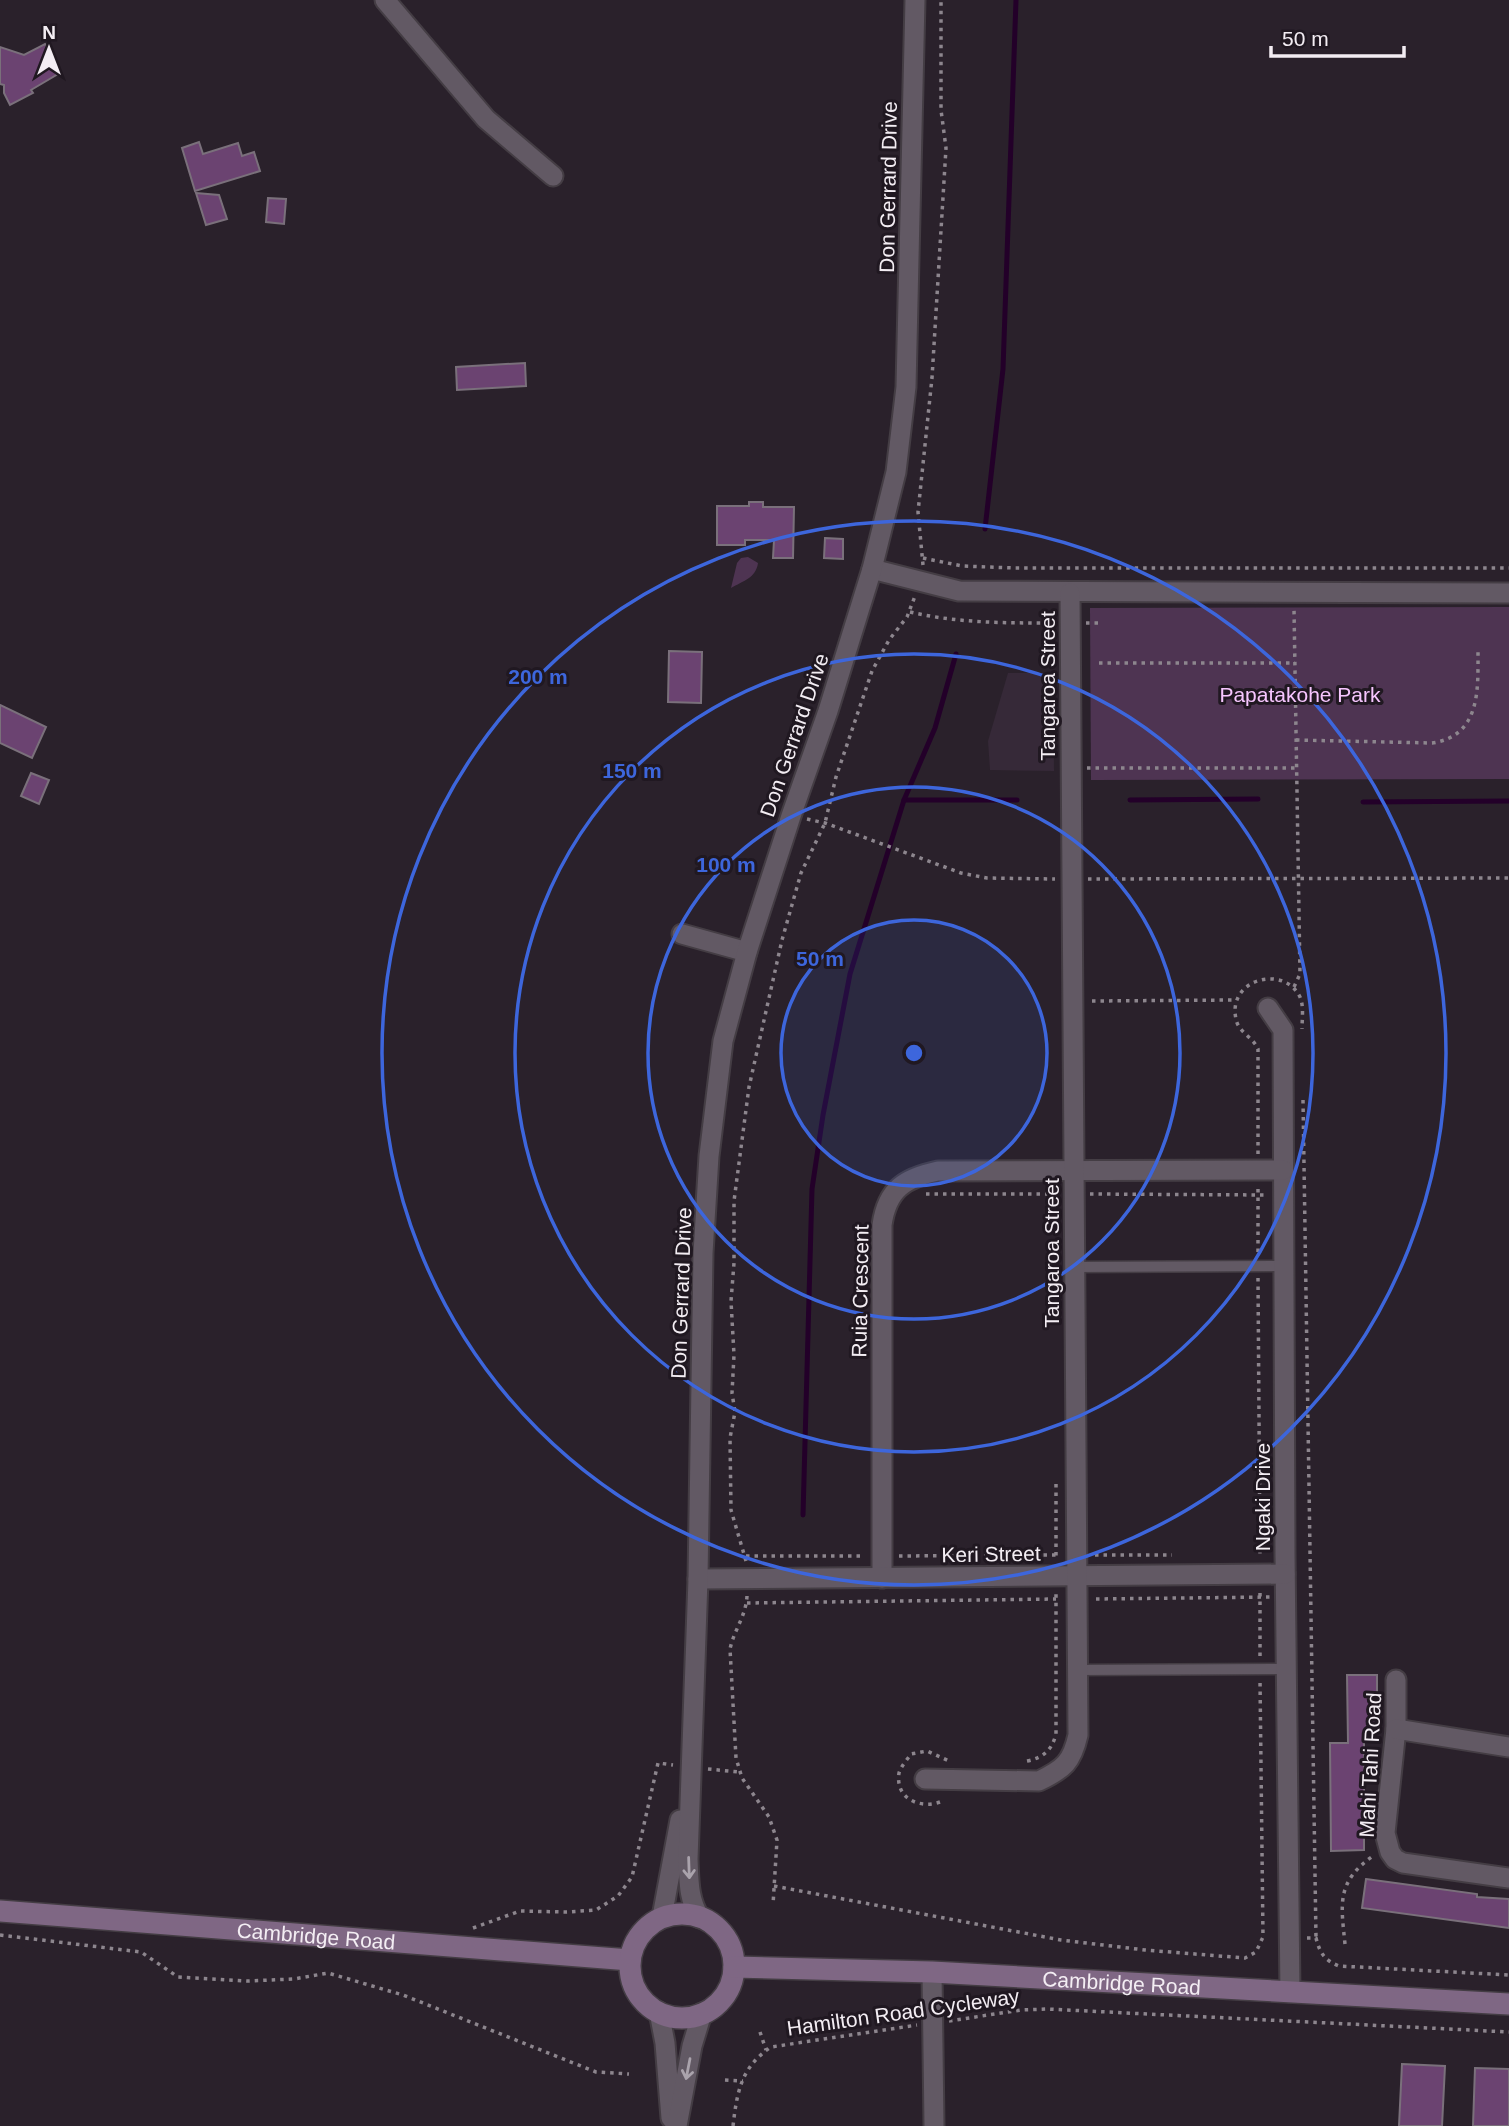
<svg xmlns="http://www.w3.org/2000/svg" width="1509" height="2126" font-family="Arial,sans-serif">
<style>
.built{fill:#362938}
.green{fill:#4e3452}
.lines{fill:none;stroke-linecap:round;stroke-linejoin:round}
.stream{stroke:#230029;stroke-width:5}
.building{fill:#6b4371;stroke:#7a707b;stroke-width:2}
.lane-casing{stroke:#443d44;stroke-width:13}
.street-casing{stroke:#443d44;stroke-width:23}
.secondary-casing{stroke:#443d44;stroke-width:24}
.path{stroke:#8d868e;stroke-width:3.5;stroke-dasharray:3.5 5;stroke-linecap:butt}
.lane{stroke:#625964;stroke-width:10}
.street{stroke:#625964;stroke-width:19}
.secondary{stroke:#7f6784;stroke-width:21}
.oneway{stroke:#aaa3ac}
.ring{fill:none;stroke:#3d66dc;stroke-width:3.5}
.labels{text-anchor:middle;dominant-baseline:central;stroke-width:6;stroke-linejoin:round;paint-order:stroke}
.street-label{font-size:21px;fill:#f3edf3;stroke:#201821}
.park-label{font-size:21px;fill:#f6c5fe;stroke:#201821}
.centre{fill:#3d66dc;stroke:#201821;stroke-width:3.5}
.ring-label{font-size:21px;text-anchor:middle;font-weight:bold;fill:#3d66dc;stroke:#201821;stroke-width:6;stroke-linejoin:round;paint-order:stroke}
</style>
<rect width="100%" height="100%" fill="#2a212b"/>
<path class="built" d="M1008,673h45l1,98 -64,-1 -2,-29z"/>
<g class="green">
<path d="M748,557l10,6c-2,15 -15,18 -27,25l6,-25 4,-5z"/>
<path d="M1509,607v172l-418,1 -1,-172z"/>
</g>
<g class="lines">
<g class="stream">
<path d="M985,529l18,-160 13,-369"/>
<path d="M904,800h113"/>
<path d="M1130,800l128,-1"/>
<path d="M1363,802l146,-1"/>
<path d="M803,1515l9,-326 11,-74 27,-141 54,-174 31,-72 21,-74"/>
</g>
</g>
<g class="building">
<path d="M45,44l12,21 1,9 -27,16 2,3 -23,12 -6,-12v-8l-4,-1v-37l24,8z"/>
<path d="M199,142l4,12 35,-11 4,13 12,-4 6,19 -65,20 -13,-43z"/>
<path d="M196,193l23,2 8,24 -21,6z"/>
<path d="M268,198l18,1 -2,25 -18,-2z"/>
<path d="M525,363l1,23 -69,4 -1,-23z"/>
<path d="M749,502h14v5h31l-1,51h-20l1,-18h-29v5h-28v-39h32z"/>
<path d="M825,538l18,1v20l-19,-1z"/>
<path d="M669,651l33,1 -1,51 -33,-1z"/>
<path d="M0,705l46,22 -14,31 -32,-15z"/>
<path d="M31,773l18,7 -10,24 -18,-8z"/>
<path d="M1347,1675h30v56h-13v119l-33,1 -1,-108h18z"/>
<path d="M1366,1879l111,15v3l32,2v29l-147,-20z"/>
<path d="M1402,2064l43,2 -3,60h-43z"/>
<path d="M1475,2068l34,1v57h-36z"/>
</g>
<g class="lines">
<defs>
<g id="lane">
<path d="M1074,1267l209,-1"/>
<path d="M1077,1670l210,-1"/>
</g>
<g id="street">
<path d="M385,0l101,119 67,57"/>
<path d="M872,569l87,22 550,2"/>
<path d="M682,934l65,18"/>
<path d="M1268,1008l15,22 2,524 5,438"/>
<path d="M882,1578v-353c5,-36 23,-47 56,-54l345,-1"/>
<path d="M698,1579l587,-5"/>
<path d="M1396,1680v49l-11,104 5,19 5,7 8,4 106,15"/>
<path d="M1396,1729l113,18"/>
<path d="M925,1779l114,2c25,-12 33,-19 39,-46l-8,-1142"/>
<path d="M662,1917l18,-97"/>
<path d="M700,1918c-12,-19 -11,-38 -12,-59l10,-280 5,-326 6,-97 14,-115 24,-89 44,-136 37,-105 44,-142 24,-97 10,-85 9,-387"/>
<path d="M932,1972l2,154"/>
<path d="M659,2012l6,31 6,75"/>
<path d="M677,2126l15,-80 10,-33"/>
</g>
<g id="secondary">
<path id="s1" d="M0,1911l630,49"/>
<circle cx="682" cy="1966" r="52"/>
<path id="s2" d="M734,1967l198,5 577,32"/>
</g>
</defs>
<use href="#lane" class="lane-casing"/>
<use href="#street" class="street-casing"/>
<use href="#secondary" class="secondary-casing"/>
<g class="path">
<path d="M923,558l39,8 53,2h494"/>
<path d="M923,565l-5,-53 14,-134 14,-230 -5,-38v-110"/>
<path d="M910,612c47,11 94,11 143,11"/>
<path d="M1086,623h16"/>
<path d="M1099,663h196"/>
<path d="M1296,740l136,3c49,-7 46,-54 46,-92"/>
<path d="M1087,768h209"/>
<path d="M807,819l18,4 136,50 26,5 68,1"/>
<path d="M1088,879l421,-1"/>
<path d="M1294,987l6,-13 -6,-365"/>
<path d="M1092,1001l144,-1"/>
<path d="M1303,1100l13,838"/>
<path d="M1258,1154v-105c-5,-12 -20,-17 -22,-30 -9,-40 48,-55 64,-22 4,9 2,22 2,32"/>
<path d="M926,1194h132"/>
<path d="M1090,1194l178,1"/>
<path d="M1258,1252v-65"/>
<path d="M1258,1278l2,279"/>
<path d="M1056,1484v76"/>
<path d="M1095,1555h77"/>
<path d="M746,1556h118"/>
<path d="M899,1556l157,-1"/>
<path d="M746,1561l-15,-51 -1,-72 5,-26 -3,-19 2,-38 -3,-54 3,-38v-62l15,-114 33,-147 19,-67 24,-50 11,-46 36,-106 17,-31 18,-23 8,-21"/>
<path d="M1260,1593v65"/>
<path d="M747,1596c-1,20 -13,34 -17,53l6,109 6,20 27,39 8,23 -4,65"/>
<path d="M1096,1599l174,-2"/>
<path d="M747,1603l309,-4"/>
<path d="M1027,1761c16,-3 25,-11 29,-27v-141"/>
<path d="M708,1769l31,3"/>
<path d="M940,1802c-20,7 -45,-3 -41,-29 2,-7 8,-13 12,-19l16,-3 22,10"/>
<path d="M774,1886l287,54 84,10 100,8 11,-6 7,-15 -3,-257"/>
<path d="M473,1928l47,-17 47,1 29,-2 22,-14 14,-19 26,-114 15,2"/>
<path d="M0,1935l141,17 37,25 69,4 47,-2 34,-6 75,22 193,77 33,2"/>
<path d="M1307,1938h9c4,15 8,22 23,28l170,9"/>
<path d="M1345,1944c-4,-40 -9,-62 28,-88"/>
<path d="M949,2021l72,-11 26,-1 462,23"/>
<path d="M760,2032l6,18"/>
<path d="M725,2080l18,1"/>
<path d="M733,2126c4,-34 8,-59 38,-79l146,-22"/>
</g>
<use href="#lane" class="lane"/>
<use href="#street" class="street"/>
<use href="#secondary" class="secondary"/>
</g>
<defs><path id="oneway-shaft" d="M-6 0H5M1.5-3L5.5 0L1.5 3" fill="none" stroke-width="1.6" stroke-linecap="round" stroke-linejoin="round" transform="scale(1.75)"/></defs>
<g class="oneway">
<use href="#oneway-shaft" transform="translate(689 1868) rotate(88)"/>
<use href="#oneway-shaft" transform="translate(688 2069) rotate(101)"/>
</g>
<circle cx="914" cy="1053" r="133" fill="#3d66dc" fill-opacity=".12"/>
<g class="ring">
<circle cx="914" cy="1053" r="133"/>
<circle cx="914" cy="1053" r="266"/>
<circle cx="914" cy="1053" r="399"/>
<circle cx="914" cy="1053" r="532"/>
</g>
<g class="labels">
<g class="street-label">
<text transform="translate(888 187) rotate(-89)">Don Gerrard Drive</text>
<text transform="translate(1047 686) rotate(-90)">Tangaroa Street</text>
<text transform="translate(794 735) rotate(-71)">Don Gerrard Drive</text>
<text transform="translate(1051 1253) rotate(-90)">Tangaroa Street</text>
<text transform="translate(860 1291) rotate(-89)">Ruia Crescent</text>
<text transform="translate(681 1293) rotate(-88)">Don Gerrard Drive</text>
<text transform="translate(1262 1497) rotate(-90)">Ngaki Drive</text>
<text transform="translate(991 1554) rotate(-1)">Keri Street</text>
<text transform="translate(1370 1765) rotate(-87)">Mahi Tahi Road</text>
<text stroke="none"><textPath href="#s1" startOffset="317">Cambridge Road</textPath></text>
<text stroke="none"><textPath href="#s2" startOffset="388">Cambridge Road</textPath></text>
<text transform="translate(903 2012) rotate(-8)">Hamilton Road Cycleway</text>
</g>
<g class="park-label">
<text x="1300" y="694">Papatakohe Park</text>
</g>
</g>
<circle cx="914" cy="1053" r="10" class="centre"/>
<g class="ring-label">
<text x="538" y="684">200 m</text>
<text x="632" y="778">150 m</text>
<text x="726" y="872">100 m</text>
<text x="820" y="966">50 m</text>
</g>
<g transform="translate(49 49)" stroke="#201821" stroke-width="5" paint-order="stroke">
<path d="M0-5L12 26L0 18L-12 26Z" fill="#f3edf3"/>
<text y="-10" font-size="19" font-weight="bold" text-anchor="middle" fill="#f3edf3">N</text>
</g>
<path d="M1271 46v10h133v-10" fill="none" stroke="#f3edf3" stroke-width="3.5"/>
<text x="1282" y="46" font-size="21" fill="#f3edf3" stroke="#201821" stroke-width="5" paint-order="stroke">50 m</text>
</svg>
